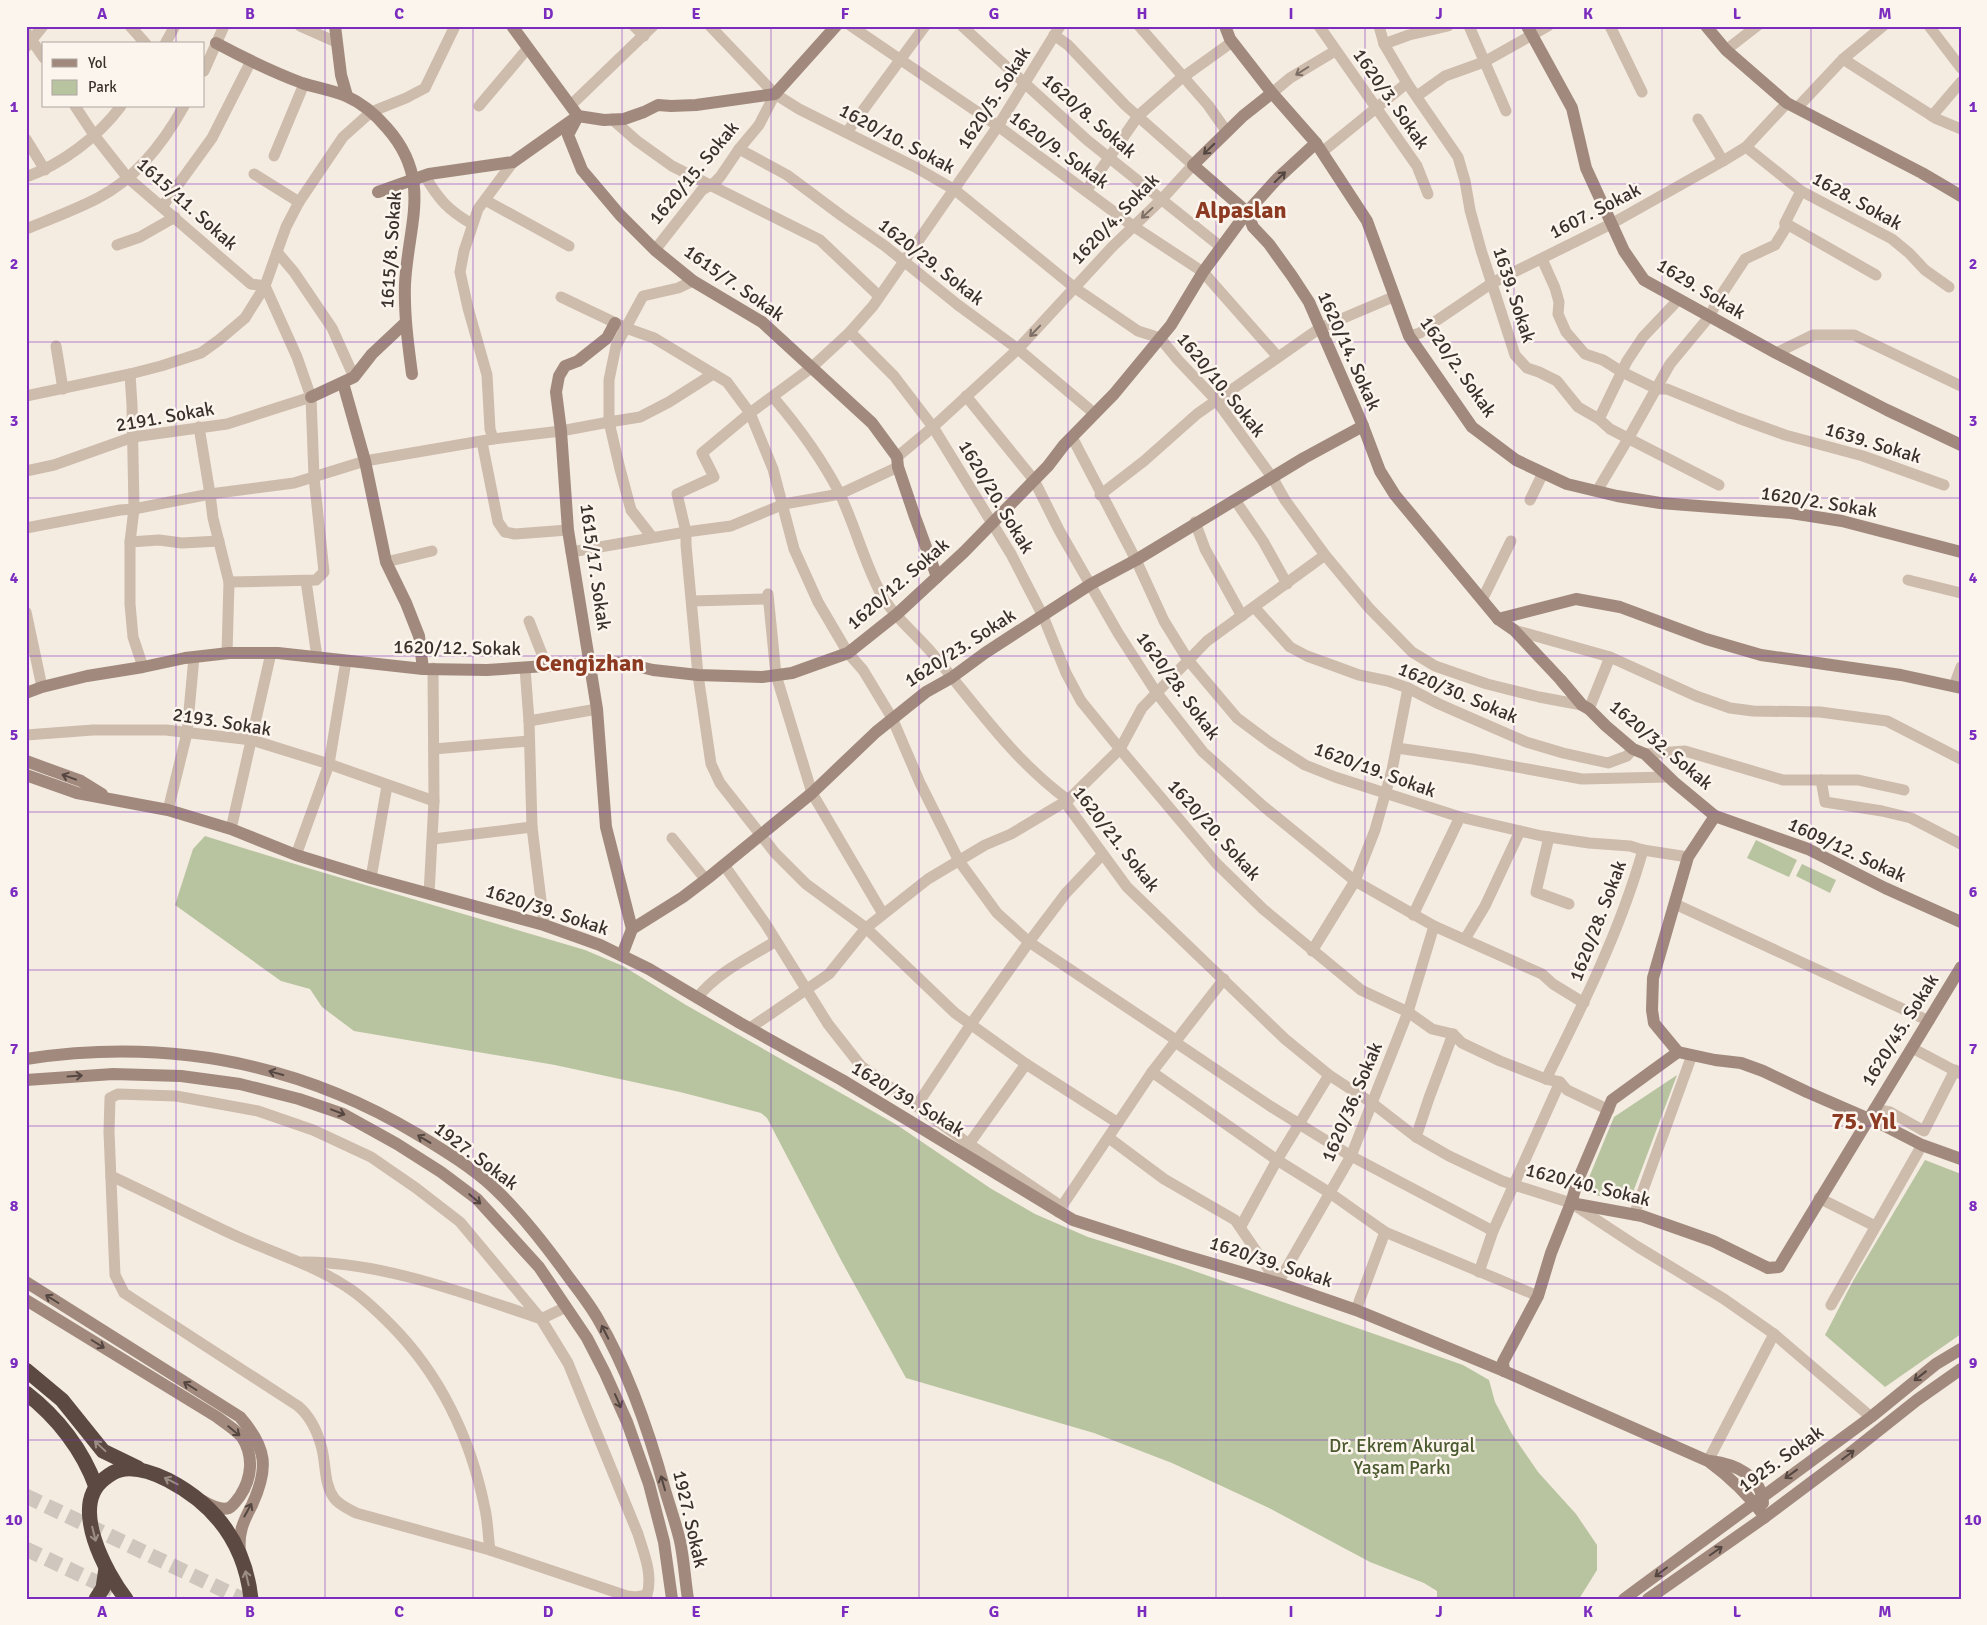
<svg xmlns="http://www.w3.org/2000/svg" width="1987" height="1625" font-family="Signika,sans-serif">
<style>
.green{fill:#b8c4a0}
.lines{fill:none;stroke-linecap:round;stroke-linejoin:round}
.highway-tunnel{stroke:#cfc6bd;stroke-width:15;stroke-dasharray:15 8;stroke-linecap:butt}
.street{stroke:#cdbbac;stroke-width:11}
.secondary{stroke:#a18a7d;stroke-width:12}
.highway{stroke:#5c4a42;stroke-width:15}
.oneway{stroke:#7d6f65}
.oneway2{stroke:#544640}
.oneway3{stroke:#9c8e87}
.grid{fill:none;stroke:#7b2cbf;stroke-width:1;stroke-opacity:0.55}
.labels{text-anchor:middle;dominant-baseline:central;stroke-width:5;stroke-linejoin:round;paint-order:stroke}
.street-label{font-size:19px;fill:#3b302b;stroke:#fbf5ee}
.park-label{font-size:19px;fill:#4a5a2e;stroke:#fbf5ee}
.district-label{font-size:24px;font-weight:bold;fill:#8c3b22;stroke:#fbf5ee}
.neatline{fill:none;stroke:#7b2cbf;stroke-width:2}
.grid-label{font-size:16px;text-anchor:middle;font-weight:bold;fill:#7b2cbf}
</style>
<rect width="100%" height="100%" fill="#f4ebe1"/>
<g class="green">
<path d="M205,836l106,33 274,81 38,16 63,39 211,120 93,63 45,26 53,23 89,28 286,100 26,15 6,22 17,32 26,38 38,42 21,31v25l-18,29h-142v-8l-13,-8 -54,-21 -101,-54 -97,-45 -78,-30 -188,-55 -65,-118 -74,-142 -6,-5 -81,-21 -125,-27 -201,-34 -32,-24 -12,-18 -29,-8 -106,-76 18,-56z"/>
<path d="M1756,840l41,20 -8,17 -42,-19z"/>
<path d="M1802,864l34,16 -6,13 -34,-17z"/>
<path d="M1677,1075l-48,128 -46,-11 31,-75z"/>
<path d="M1925,1160l36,14v160l-76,53 -60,-52 28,-54z"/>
</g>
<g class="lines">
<g class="highway-tunnel">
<path d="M26,1496l216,103"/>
<path d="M26,1549l87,41"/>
</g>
<g class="street">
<path d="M130,26l16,18"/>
<path d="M300,26l36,16"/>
<path d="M634,26l10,10"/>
<path d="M710,26l65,68 24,15 116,58 40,23 120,98 63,43 22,7 18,22 38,40 56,77 13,23 40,55 44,53 43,44 23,14 52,18 52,13 43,8"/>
<path d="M851,26l147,100 135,100 70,46 75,85"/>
<path d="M962,26l125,114 134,107"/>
<path d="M1139,26l69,79 19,27"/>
<path d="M1319,26l98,140 11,28"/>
<path d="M1379,26l5,18 23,39 51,74 7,24 5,29 11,40 34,105 12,13 12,4 18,9 21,26 21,12 11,10 109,56"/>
<path d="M1469,26l37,85"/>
<path d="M1610,26l32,66"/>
<path d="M1929,26l32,42"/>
<path d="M26,32l18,26"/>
<path d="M165,44l10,-18"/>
<path d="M1384,44l25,-9 39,-9"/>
<path d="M26,47l17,-21"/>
<path d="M1726,50l31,-24"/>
<path d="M1843,59l94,60 24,10"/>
<path d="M204,71l20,-45"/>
<path d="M1272,93l18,-15 45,-27"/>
<path d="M1417,96l28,-20 39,-14 64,-36"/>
<path d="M571,105l82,-79"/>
<path d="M75,106l19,29 33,42 124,107 14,2 12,-34"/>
<path d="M479,106l49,-58"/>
<path d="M1797,108l46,-49 40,-33"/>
<path d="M1932,116l29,-34"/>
<path d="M612,119l25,22 35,25 148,74 59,56"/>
<path d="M1698,119l25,42"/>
<path d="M847,132l78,-106"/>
<path d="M26,139l19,31"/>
<path d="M1746,147l55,44 91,48 17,14 16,17 24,17"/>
<path d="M739,149l48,26 55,41 43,30 73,59 60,44 77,65"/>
<path d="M1322,152l85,-69"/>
<path d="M274,156l30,-72"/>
<path d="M254,174l45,28"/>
<path d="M425,176c14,24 23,34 47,48"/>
<path d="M26,177c36,-13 72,-40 95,-71"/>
<path d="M1086,191l52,-75 41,-36 53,-38"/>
<path d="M485,200l84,46"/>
<path d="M162,207l50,-69 39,-77"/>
<path d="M1785,223l91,52"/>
<path d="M26,229c24,-10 49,-19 72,-31 37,-19 66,-56 86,-92"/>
<path d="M117,245l23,-8 35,-20"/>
<path d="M655,250l47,-60 11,-6 7,-7 19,-28 20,-24 16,-31"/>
<path d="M1542,259l13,29 4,14 -1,12 8,18 19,22 18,6 19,12 35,17h10l71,29 47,17 78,21 81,29"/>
<path d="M693,281l-15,7 -35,8 -27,50 -7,34v42l31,-5 29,-15 44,-28"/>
<path d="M561,297l65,31 28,10 73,44 23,31 23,56 21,80 24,53 30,51 15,17 29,48 28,65 39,78 38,52 32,29 147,98"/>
<path d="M850,332l44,44 39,51 78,127 32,62 23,57 15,28 39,48 96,114 47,46 98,81 47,22 24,17 21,5 9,9 38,18 46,18 14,3 7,8 42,20"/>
<path d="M1409,336l11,-3 10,-8 62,-42 119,-59 112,-63 23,-14 41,-44"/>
<path d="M56,346l7,43"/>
<path d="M1776,353l37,-18h41l107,51"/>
<path d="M130,374l2,31 2,104 -4,33v62l3,33 10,30"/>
<path d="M354,377l-22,-49 -38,-56 -17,-20 9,-25 13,-25 44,-65 28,-25 35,-14 19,-10 30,-62"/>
<path d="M26,396l104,-22 31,-8 40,-13 18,-13 26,-22 20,-32"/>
<path d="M966,396l68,84 25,50 59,103 38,59 47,60 60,54 92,75 79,45 108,48 11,10 31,19"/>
<path d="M773,397c24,28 50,64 67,97 15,32 24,67 40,98 12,23 35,41 52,61 43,51 81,107 136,147l-1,5 60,82 158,152 44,36 43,28 44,34 33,19 53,25 69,22 67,44 86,52 50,35 97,83"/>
<path d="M1599,419l28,-58 16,-24 35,-37"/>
<path d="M199,427l11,67 3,24 16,64 -2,71"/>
<path d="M1072,437l64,123 28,61 24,39 49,58 35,26 33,21 30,12 125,40 82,19 47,7 41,3 13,4 45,7"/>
<path d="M493,439l68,-8 48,-9 11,47 11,41 21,27"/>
<path d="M482,442l16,80 7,10 10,2 53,-4"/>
<path d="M897,457l36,-30 85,-78 94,-102 50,-48 31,-34 -68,-60 -57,-60 -14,-10"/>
<path d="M898,467l-58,27 -56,10 -53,22 -45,6 -9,-38 37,-17 -12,-24 48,-40 61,-45 39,-36 23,-26 125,-180 62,-100"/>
<path d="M26,471l28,-6 79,-28 94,-13 84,-27"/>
<path d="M1597,491l31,-52 42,-75 39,-47 9,-17 27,-41 30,-14 10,-16v-6l16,-32"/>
<path d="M1100,495l44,-34 53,-47 123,-86 73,-31"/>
<path d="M1235,500l28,41 24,43"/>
<path d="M1530,500l13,-27"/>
<path d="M1195,522l10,27 37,67"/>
<path d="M26,528l94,-18 14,-1 76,-15 84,-11 71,-22 128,-22 -3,-10 -3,-54 -19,-67 -8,-36 4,-21 14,-42 35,-47"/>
<path d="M130,542l29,-2 23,3 37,-2"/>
<path d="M571,552l115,-20v13l12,130 13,89 9,19 55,70 31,31 60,44 89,85 71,51 92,59"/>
<path d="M386,562l46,-11"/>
<path d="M1908,580l53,13"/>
<path d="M306,581l11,76"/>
<path d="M229,582l87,-2 8,-8 -10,-95 -3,-80 -14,-40 -32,-71"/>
<path d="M768,594l8,81 36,118 71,121"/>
<path d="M1482,600l29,-59"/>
<path d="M692,601l76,-2"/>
<path d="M1255,608l35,39 17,9 52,19 29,6 20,7 31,16 87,38 37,11 45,10 19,-7 6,-7"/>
<path d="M26,612l16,75"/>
<path d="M529,621l18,46"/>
<path d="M1514,630l96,27 86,39 34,12 23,3 67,1 67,9 74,38"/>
<path d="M525,668l4,53 3,106 12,98"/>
<path d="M1954,686l7,-19"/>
<path d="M1589,709l21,-52"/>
<path d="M529,721l68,-12"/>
<path d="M26,735l67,-5h73l86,10 77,24 105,37"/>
<path d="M1397,748l76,11 109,20 86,-2"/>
<path d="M434,749l95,-8"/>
<path d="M1645,754l40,-3 98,29h75l46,10"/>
<path d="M1821,780l4,22 57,9 29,7 50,26"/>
<path d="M168,810l19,-77 7,-76"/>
<path d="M231,829l40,-176"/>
<path d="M1549,837l-13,55 33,12"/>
<path d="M672,838l34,42"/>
<path d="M433,839l99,-12"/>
<path d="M296,855l33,-91 17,-103"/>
<path d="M724,865l41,58 63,101 33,42 108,78 92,62"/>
<path d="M371,878l16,-92"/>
<path d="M429,894l5,-93 -1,-133"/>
<path d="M1675,904l254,117"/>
<path d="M1413,915l47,-98"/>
<path d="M1465,939l20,-33 35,-75"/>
<path d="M1312,951l43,-70 20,-51 17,-60 16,-82"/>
<path d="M697,998c20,-26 52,-40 79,-57"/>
<path d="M750,1028l79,-54 37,-46 62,-49 57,-34 26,-11 57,-34 52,-51 22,-41 65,-67 118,-86"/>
<path d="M1175,1042l95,64 81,50 142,75"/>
<path d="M1912,1048l49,26"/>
<path d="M1152,1072l125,88 53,33 55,39 153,64"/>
<path d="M1546,1079c37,-74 74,-148 97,-229"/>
<path d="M118,1094l58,2 82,15 55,19 58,27 45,31 44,34 81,97 27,44 70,171c6,20 15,40 9,61l-11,2 -9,-1 -137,-46 -134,-37c-7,-4 -17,-8 -22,-15 -10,-14 -8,-33 -12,-49 -4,-16 -11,-32 -24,-43l-174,-113 -9,-18 -6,-143 1,-34z"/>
<path d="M917,1105l54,-81 58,-82 37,-49 36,-38"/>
<path d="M1874,1109l16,3 34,19 31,-61"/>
<path d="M1416,1137l13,-39 24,-64"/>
<path d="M1109,1138l55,41 71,41 43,63 73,-127 57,-144 26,-86"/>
<path d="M969,1144l57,-80"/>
<path d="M111,1176c41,19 82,40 123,59 37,17 78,29 113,52 16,10 30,24 43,37 50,50 81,115 95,185 3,13 3,28 5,41"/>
<path d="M1819,1198l56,28"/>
<path d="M1058,1212l94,-140 72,-93"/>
<path d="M1634,1215l58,-160"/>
<path d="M1241,1226l36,-66 52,-85"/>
<path d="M302,1262c77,-1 166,32 239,57l25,-12"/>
<path d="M1479,1272l14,-41 67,-149"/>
<path d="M1831,1305l91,-160"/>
<path d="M1356,1310l29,-78"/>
<path d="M1708,1461l66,-127"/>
</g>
<g class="secondary">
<path d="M335,26l6,49 6,21"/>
<path d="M512,26l66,90 -10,19 14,35 38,45 35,35 38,31 69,41 110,101 25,34 1,10 17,50 22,60"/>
<path d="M1225,26l5,13 42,54 44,50 51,78 42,115 63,91 44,33 51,24 50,12 43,7 131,10 51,8 119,31"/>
<path d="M1527,26l45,82 14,60 38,83 20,29 132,73 111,57 74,35"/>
<path d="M1706,26l20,24 61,53 135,70 39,23"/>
<path d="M216,43c28,15 57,29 86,40 15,5 30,7 44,13 16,7 30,19 41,32 46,52 21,96 18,156 -1,30 3,60 7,90"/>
<path d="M1272,93l-29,23 -50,49 54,47 6,15 16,17 23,32 17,26 54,124 17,45 15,24 103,124 16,11 46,49 22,26 7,4 17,17 27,23 12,5 29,28 41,34 93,33 77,39 76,34"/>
<path d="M378,192l51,-18 84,-12 65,-46 26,4 20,-1 20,-7 14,-7 13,1 25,-1 79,-11 61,-68"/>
<path d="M615,323l-8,15 -29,23 -13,5 -6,10 -3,16 5,39 7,99 29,179 9,118 26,102"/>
<path d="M343,383l22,78 21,101 20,41 13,33 4,33"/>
<path d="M311,397l43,-20 18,-23 33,-31"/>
<path d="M1498,619l78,-20 44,8 86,32 55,16 140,20 60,13"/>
<path d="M26,693l16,-6 45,-11 56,-9 42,-9 44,-5h49l145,16 64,1 121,-8 16,1 29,7 45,5 64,2 30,-4 56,-20 49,-39 67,-62 84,-86 16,-21 50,-51 57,-69 32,-53 44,-60 30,-33 39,-36"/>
<path d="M26,761l55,20 21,13"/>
<path d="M26,775l51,18 91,17 63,19 65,26 75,23 173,47 56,20 49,24 91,54 102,57 231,140 106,34 99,29 78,27 148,61 204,90c22,16 40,33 57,56"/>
<path d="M622,955l10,-26 51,-32 25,-19 104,-85 64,-61 50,-40 25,-14 34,-25 106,-69 45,-24 168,-102 59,-32"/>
<path d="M1678,1052l37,8 26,3 22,8 44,21 76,33 39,20 39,14"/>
<path d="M26,1059c139,-21 271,3 391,75 26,16 53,32 76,53 29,27 54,60 77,92 10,13 20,26 28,40 31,53 51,112 67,171 5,17 11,34 15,51 4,19 5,39 8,58"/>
<path d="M26,1080l87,-6 68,2 59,8 59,15 44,15 54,30 44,28 36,27 62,68 48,71 18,35 22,49 22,62 15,58 8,57"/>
<path d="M1571,1203l71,13 71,25 55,27 11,-1 182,-300"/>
<path d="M26,1282l214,135c27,31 29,51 12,88 -9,17 -14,28 -12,47"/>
<path d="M26,1300l191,117c8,6 19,13 25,20 12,19 10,41 -2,59 -3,4 -7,10 -11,12 -9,3 -19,-3 -26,-7"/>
<path d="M1504,1371l-1,-9 35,-66 13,-43 20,-50 7,-23 34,-80 66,-48 -24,-29 -2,-13 1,-32 35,-121 27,-41"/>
<path d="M1710,1461c25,3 51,14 53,42"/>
<path d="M1624,1599l247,-182 65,-53 25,-15"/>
<path d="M1648,1599l117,-82 84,-63 68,-54 44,-31"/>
</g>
<g class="highway">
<path d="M26,1370l36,30 41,51 35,17"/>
<path d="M26,1393c31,24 57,57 70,94"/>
<path d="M96,1599l7,-11 3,-20"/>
<path d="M126,1599c-20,-26 -57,-93 -22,-120 5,-4 10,-8 16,-9 16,-4 34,3 48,10 48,25 77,64 83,119"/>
</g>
</g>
<defs><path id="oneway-shaft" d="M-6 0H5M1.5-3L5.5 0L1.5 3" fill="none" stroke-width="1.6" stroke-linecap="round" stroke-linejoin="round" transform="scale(1.25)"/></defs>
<g class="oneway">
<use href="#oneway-shaft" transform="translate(1302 71) rotate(148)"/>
<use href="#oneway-shaft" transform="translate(1147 213) rotate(137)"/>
<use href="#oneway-shaft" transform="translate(1035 331) rotate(134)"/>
</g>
<g class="oneway2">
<use href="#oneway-shaft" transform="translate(1209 149) rotate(136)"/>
<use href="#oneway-shaft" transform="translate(1280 177) rotate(-44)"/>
<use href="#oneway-shaft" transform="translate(69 777) rotate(-160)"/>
<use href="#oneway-shaft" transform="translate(276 1073) rotate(-165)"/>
<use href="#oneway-shaft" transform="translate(75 1076) rotate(-4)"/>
<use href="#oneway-shaft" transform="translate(338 1112) rotate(21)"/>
<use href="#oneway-shaft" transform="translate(424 1139) rotate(-149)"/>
<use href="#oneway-shaft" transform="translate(475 1199) rotate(40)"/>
<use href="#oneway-shaft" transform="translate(52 1299) rotate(-148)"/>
<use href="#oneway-shaft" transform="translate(605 1332) rotate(-117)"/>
<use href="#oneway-shaft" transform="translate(98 1344) rotate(32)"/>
<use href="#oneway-shaft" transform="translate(1920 1376) rotate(142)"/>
<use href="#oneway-shaft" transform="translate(190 1386) rotate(-148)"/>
<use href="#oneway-shaft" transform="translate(618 1401) rotate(66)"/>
<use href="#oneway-shaft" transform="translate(234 1431) rotate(39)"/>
<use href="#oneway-shaft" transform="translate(1848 1455) rotate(-37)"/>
<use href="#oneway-shaft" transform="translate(1791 1474) rotate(144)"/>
<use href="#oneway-shaft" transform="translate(663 1483) rotate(-106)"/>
<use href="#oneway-shaft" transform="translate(248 1510) rotate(-61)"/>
<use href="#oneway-shaft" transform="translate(1716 1551) rotate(-35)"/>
<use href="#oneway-shaft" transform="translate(1661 1572) rotate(143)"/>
</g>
<g class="oneway3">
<use href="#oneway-shaft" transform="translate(100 1446) rotate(-137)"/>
<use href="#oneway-shaft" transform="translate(171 1481) rotate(-153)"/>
<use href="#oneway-shaft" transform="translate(94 1534) rotate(76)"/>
<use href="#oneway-shaft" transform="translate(247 1578) rotate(-103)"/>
</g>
<path class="grid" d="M176,26v18M325,26v1573M473,26v1573M622,26v1573M771,26v1573M919,26v1573M1068,26v1573M1216,26v1573M1365,26v1573M1514,26v1573M1662,26v1573M1811,26v1573M176,106v1493M26,184h1935M26,342h1935M26,498h1935M26,656h1935M26,812h1935M26,970h1935M26,1126h1935M26,1284h1935M26,1440h1935"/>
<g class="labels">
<g class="street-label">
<text transform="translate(994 98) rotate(-57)">1620/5. Sokak</text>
<text transform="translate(1391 99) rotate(55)">1620/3. Sokak</text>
<text transform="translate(1089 116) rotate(41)">1620/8. Sokak</text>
<text transform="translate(897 139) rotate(28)">1620/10. Sokak</text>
<text transform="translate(1059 150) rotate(36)">1620/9. Sokak</text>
<text transform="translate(694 173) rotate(-50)">1620/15. Sokak</text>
<text transform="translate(1857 201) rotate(29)">1628. Sokak</text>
<text transform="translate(187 204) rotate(42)">1615/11. Sokak</text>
<text transform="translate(1595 211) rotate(-27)">1607. Sokak</text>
<text transform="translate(1115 219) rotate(-46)">1620/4. Sokak</text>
<text transform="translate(391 250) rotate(-86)">1615/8. Sokak</text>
<text transform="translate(931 262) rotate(38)">1620/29. Sokak</text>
<text transform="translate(734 283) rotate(35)">1615/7. Sokak</text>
<text transform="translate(1701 289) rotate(31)">1629. Sokak</text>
<text transform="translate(1514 295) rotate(72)">1639. Sokak</text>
<text transform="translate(1349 351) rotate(66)">1620/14. Sokak</text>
<text transform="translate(1458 367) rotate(55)">1620/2. Sokak</text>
<text transform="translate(1221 385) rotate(51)">1620/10. Sokak</text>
<text transform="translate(165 417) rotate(-10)">2191. Sokak</text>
<text transform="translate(1873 443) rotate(17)">1639. Sokak</text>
<text transform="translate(996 497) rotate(59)">1620/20. Sokak</text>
<text transform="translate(1819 502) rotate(9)">1620/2. Sokak</text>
<text transform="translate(595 567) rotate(82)">1615/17. Sokak</text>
<text transform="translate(898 584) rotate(-41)">1620/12. Sokak</text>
<text transform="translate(457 648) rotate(1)">1620/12. Sokak</text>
<text transform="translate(960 648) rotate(-33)">1620/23. Sokak</text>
<text transform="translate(1178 686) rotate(54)">1620/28. Sokak</text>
<text transform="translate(1458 693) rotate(23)">1620/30. Sokak</text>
<text transform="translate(222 722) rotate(9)">2193. Sokak</text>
<text transform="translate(1661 745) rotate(40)">1620/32. Sokak</text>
<text transform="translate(1375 770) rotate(20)">1620/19. Sokak</text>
<text transform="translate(1214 830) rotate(48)">1620/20. Sokak</text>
<text transform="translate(1116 839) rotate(52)">1620/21. Sokak</text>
<text transform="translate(1847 850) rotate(25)">1609/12. Sokak</text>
<text transform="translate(547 910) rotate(18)">1620/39. Sokak</text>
<text transform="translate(1598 921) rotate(-69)">1620/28. Sokak</text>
<text transform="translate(1900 1030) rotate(-58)">1620/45. Sokak</text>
<text transform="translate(908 1099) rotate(31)">1620/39. Sokak</text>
<text transform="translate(1352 1102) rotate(-67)">1620/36. Sokak</text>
<text transform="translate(476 1156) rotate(37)">1927. Sokak</text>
<text transform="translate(1588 1185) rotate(14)">1620/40. Sokak</text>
<text transform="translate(1271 1262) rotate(18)">1620/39. Sokak</text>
<text transform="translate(1781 1459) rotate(-36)">1925. Sokak</text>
<text transform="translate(690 1519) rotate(77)">1927. Sokak</text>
</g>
<g class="park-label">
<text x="1402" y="1446">Dr. Ekrem Akurgal<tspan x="1402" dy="22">Yaşam Parkı</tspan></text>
</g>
<g class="district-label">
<text x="1241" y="210">Alpaslan</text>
<text x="590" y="663">Cengizhan</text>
<text x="1864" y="1121">75. Yıl</text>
</g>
</g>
<rect width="1987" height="1625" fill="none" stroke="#fbf5ee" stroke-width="55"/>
<rect x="42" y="42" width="162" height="65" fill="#fbf5ee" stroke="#aea6a0"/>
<rect x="52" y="59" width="25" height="8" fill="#a18a7d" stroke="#aea6a0"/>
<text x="88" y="68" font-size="15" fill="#3b302b">Yol</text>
<rect x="52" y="80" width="25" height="15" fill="#b8c4a0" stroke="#aea6a0"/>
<text x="88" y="92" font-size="15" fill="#3b302b">Park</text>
<rect x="28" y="28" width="1932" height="1570" class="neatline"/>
<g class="grid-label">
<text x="102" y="19">A</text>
<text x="250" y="19">B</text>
<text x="399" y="19">C</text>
<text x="548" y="19">D</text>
<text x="696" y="19">E</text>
<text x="845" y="19">F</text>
<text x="994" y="19">G</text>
<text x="1142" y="19">H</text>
<text x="1291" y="19">I</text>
<text x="1439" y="19">J</text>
<text x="1588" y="19">K</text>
<text x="1737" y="19">L</text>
<text x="1885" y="19">M</text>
<text x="14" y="112">1</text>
<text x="1973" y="112">1</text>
<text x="14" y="269">2</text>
<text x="1973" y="269">2</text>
<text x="14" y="426">3</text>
<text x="1973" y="426">3</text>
<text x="14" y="583">4</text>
<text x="1973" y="583">4</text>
<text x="14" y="740">5</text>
<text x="1973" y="740">5</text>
<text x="14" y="897">6</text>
<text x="1973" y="897">6</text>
<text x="14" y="1054">7</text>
<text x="1973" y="1054">7</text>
<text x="14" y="1211">8</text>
<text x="1973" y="1211">8</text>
<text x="14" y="1368">9</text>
<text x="1973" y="1368">9</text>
<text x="14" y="1525">10</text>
<text x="1973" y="1525">10</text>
<text x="102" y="1617">A</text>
<text x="250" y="1617">B</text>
<text x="399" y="1617">C</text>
<text x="548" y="1617">D</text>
<text x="696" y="1617">E</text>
<text x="845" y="1617">F</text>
<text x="994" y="1617">G</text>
<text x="1142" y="1617">H</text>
<text x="1291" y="1617">I</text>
<text x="1439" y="1617">J</text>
<text x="1588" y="1617">K</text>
<text x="1737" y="1617">L</text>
<text x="1885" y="1617">M</text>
</g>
</svg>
